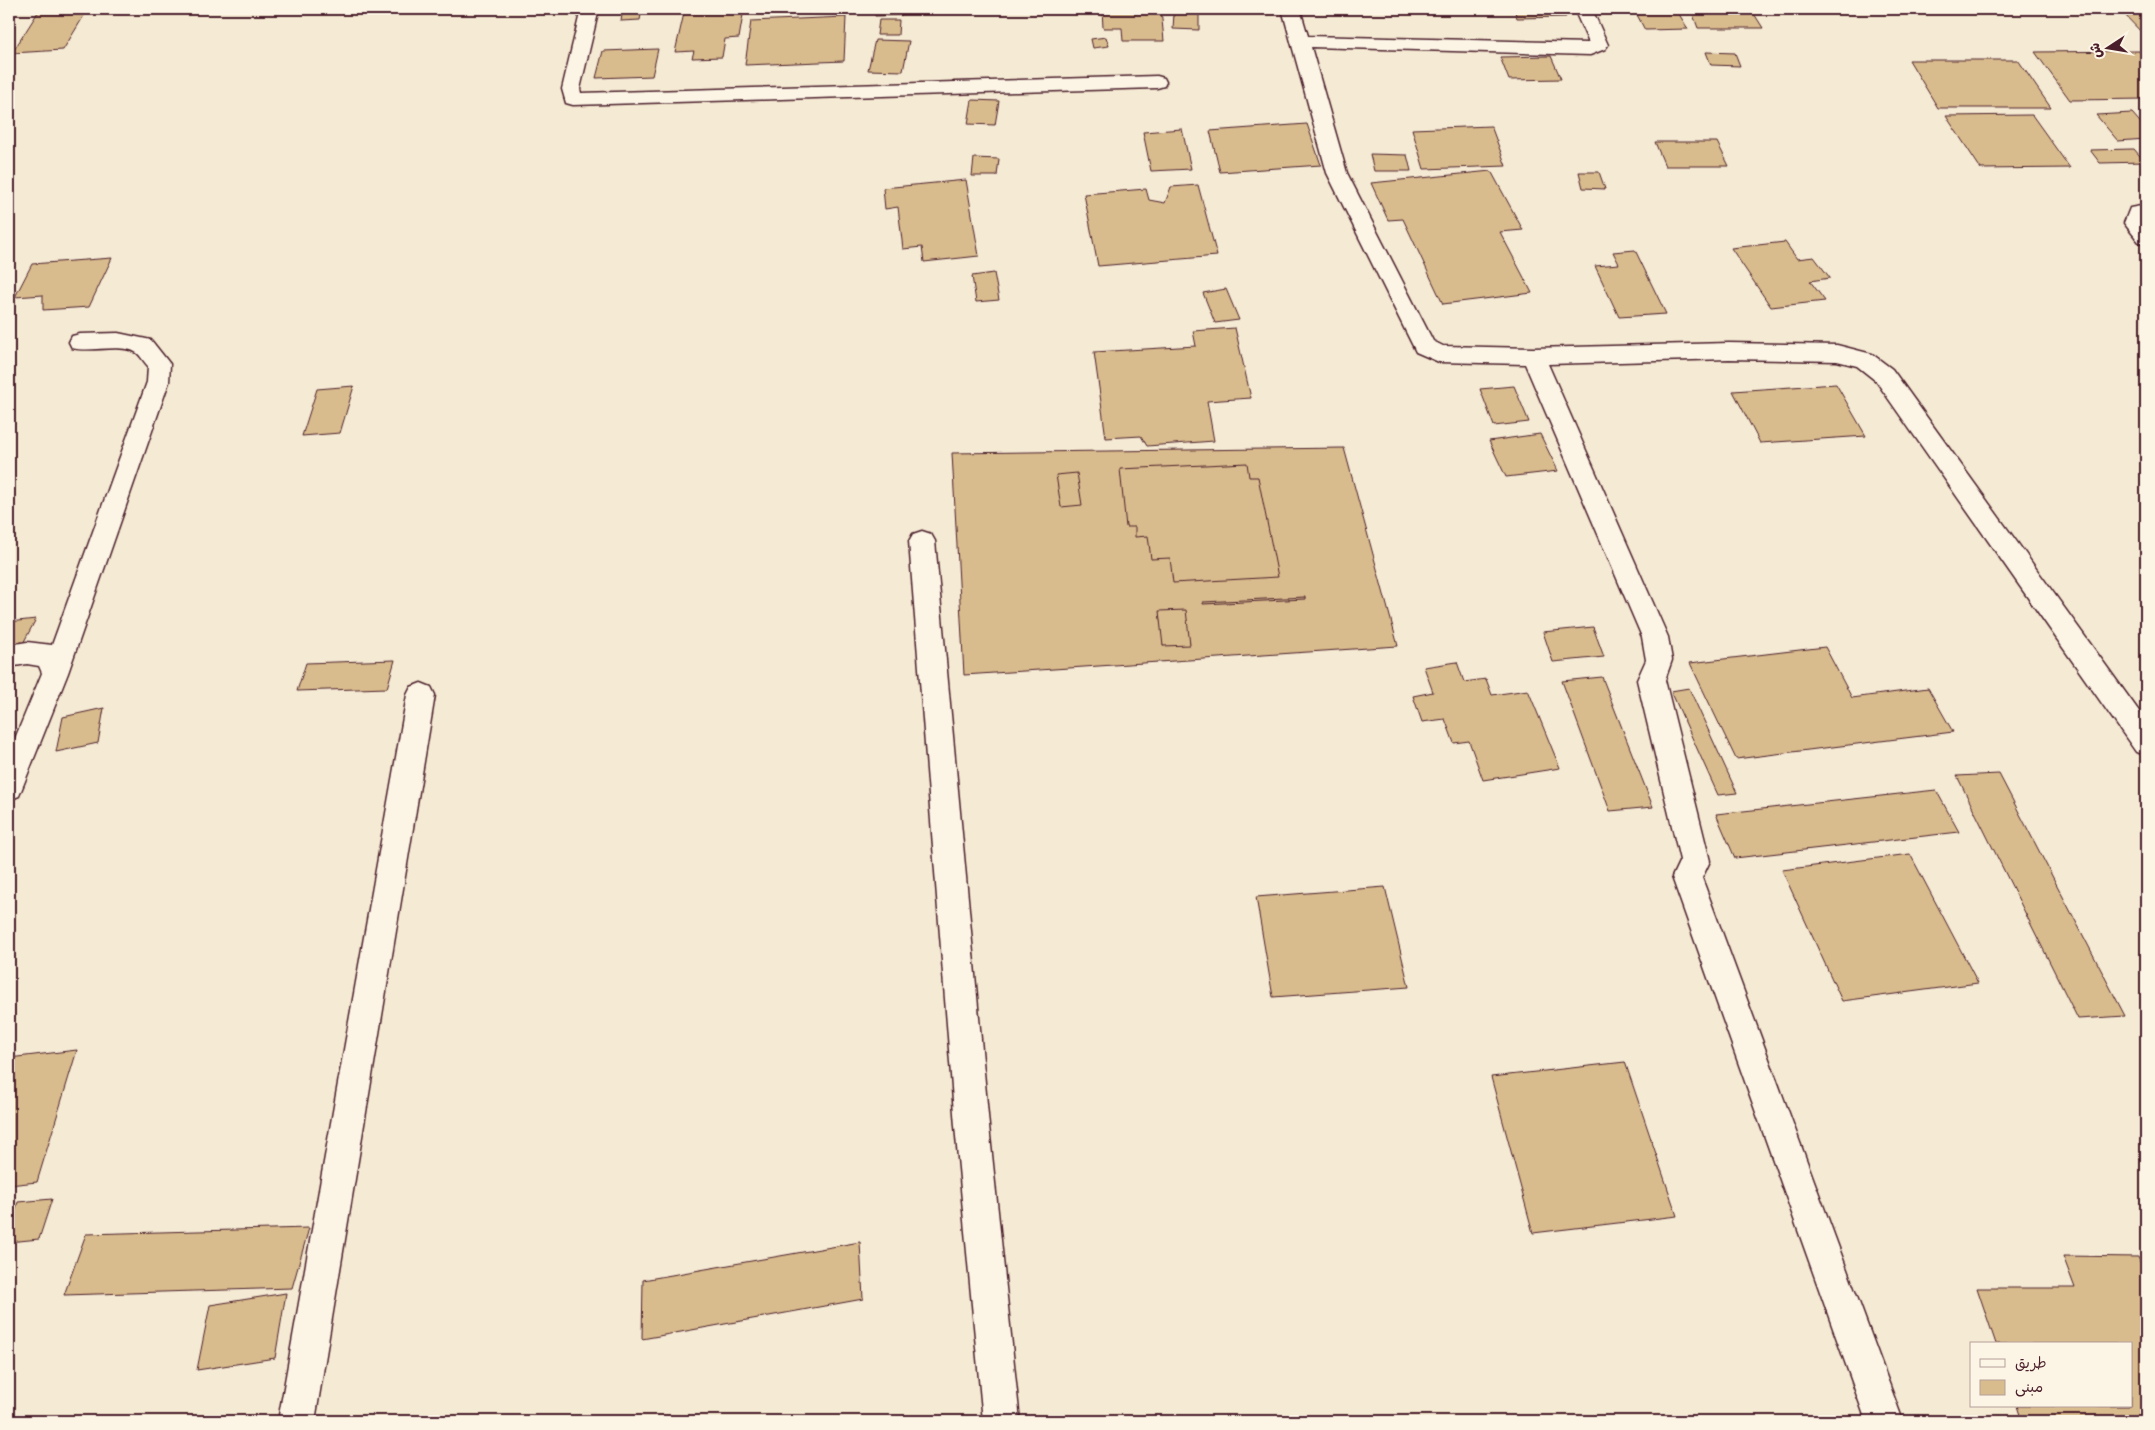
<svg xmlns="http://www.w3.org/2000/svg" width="2155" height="1430" font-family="'Patrick Hand','Playpen Sans Arabic',sans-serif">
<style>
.building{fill:#d9bc8d;stroke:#4a1f2b}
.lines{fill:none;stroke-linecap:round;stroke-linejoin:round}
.minor-casing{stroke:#4a1f2b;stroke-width:3}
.minor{fill:#fcf5e5;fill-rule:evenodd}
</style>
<rect width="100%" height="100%" fill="#f5ead3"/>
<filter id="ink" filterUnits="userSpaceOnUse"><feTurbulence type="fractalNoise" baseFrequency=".02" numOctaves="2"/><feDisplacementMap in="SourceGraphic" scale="10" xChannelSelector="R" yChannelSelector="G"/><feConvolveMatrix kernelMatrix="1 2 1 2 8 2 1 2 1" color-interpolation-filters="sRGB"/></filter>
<g filter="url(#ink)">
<g class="building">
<path d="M40,9h48l-25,41 -51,3z"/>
<path d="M623,9h19l-2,11 -19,1z"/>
<path d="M685,9h59l-5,29 -14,1 -3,18 -30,1 2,-7 -19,1z"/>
<path d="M815,9h37l-1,4 -37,1z"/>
<path d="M875,9h27v6l-27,1z"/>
<path d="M1102,9h59l3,32h-41l-1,-13h-19z"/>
<path d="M1514,9h49l3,8 -49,1z"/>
<path d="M1634,9h42l12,20 -43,1z"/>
<path d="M1691,9h60l12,19h-65z"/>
<path d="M2146,11v26l-24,-25z"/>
<path d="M1174,13l25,1v16l-26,-1z"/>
<path d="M846,17l-2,44 -99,4 6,-44z"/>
<path d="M879,20h20l-1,15h-21z"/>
<path d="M1106,37l3,9 -16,2 -2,-9z"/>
<path d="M875,40l34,1 -6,30 -35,-1z"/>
<path d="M658,49l-6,27 -56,2 7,-27z"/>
<path d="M2139,51l7,9v39l-76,1 -35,-48z"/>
<path d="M1706,52l29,1 5,13 -29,-1z"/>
<path d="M1551,56l10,23 -52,1 -9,-23z"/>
<path d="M1909,60h109l33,48h-113z"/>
<path d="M972,100l27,1 -4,24 -27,-1z"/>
<path d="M2132,113l14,16v10l-28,2 -22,-26z"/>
<path d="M2032,115l38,53 -89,1 -35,-53z"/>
<path d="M1307,124l14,41 -101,7 -10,-41z"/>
<path d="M1491,126l15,40 -82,3 -12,-40z"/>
<path d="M1182,129l9,40 -40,2 -8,-39z"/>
<path d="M1655,142h62l12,24h-64z"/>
<path d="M2134,149l11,13 -45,1 -10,-13z"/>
<path d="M1370,154l37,1 4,16h-37z"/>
<path d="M974,158l25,1 -2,17h-25z"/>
<path d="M1491,171l32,59 -23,2 32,61 -89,11 -40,-85 -15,1 -17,-37z"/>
<path d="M1579,172h20l6,17 -22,-1z"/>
<path d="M966,180l13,76 -55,6 -2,-15 -19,2 -5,-42 -13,2 -2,-21z"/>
<path d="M1198,185l19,71 -119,10 -14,-72 62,-5 3,11 16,3 6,-16z"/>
<path d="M1785,242l12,17 17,-2 16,21 -20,3 15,20 -54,6 -40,-59z"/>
<path d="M1635,250l31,64 -47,3 -24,-51 24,-2 -6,-12z"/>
<path d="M112,258l-23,49 -46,3v-15l-28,2 17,-33z"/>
<path d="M994,273l5,27 -23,2 -4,-26z"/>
<path d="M1226,289l13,31 -24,3 -12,-30z"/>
<path d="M1235,328l16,70 -44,3 7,40 -67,5 -6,-10 -35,2 -12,-86 102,-6 -3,-15z"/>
<path d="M1836,384l30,52 -106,7 -27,-52z"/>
<path d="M354,386l-14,47 -38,3 15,-47z"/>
<path d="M1514,386l15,36 -35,4 -14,-37z"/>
<path d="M1540,434l18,37 -52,6 -17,-36z"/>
<path d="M1344,448l54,198 -434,29 -12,-222z"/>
<path d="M1247,463l2,14h9l20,100 -105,6 -3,-25 -19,1 -3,-23 -13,1v-10h-9l-6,-58z"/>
<path d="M1077,473l5,32 -21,2 -5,-32z"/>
<path d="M1305,597v2l-102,5v-2z"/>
<path d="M1186,610l4,35 -27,1 -4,-35z"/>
<path d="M36,619l-24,45 -3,1v-43z"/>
<path d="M1593,627l11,30 -51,5 -10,-30z"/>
<path d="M1825,647l27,51 76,-10 25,44 -217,27 -46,-96z"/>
<path d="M395,660l-8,28 -90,3 9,-28z"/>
<path d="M1457,662l7,20 22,-3 6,16 36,-5 32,78 -77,12 -14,-39 -15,2 -9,-24 -23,3 -9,-26 20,-4 -9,-25z"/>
<path d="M1602,677l51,130 -43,4 -48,-130z"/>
<path d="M1689,688l48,105 -19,2 -47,-104z"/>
<path d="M104,708l-6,35 -42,9 7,-35z"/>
<path d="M1999,774l126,242 -47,3 -121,-243z"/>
<path d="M1936,790l23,42 -224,26 -19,-44z"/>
<path d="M1910,854l68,129 -136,18 -60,-131z"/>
<path d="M1385,887l24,100 -136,10 -17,-100z"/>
<path d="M77,1050l-40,132 -28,3v-127z"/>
<path d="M1625,1062l52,154 -144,17 -42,-156z"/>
<path d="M52,1199l-13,40 -30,3v-11l9,-29z"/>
<path d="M309,1228l-17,60 -228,7 22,-61z"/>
<path d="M860,1242l3,57 -221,40 1,-59z"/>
<path d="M2063,1256l75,1 8,19v145h-124l-5,-15h114v-62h-135l-19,-56h98z"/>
<path d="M286,1293l-11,65 -78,12 13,-65z"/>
</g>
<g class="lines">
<defs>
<g id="minor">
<path d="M581,9h18l-19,80 1,4 576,-17 7,2 2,4 -2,4 -7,2 -584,17 -7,-2 -4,-14z"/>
<path d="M1282,9h18l8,27 279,7h2l-15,-34h18l16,36 -3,4 -15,6 -279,-8 36,126 86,168 10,5 90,2 196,-5 108,2 35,9 20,15 254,352v34l-10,-3 -260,-371 -19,-15 -20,-5 -108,-2 -181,5 120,273 4,23 -7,20 45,181 -8,17 201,543h-37l-194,-544 8,-17 -43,-180 9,-20 -4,-23 -117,-273 -86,-2 -23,-10 -89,-179z"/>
<path d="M2146,205v39l-7,-2 -15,-19 6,-15z"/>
<path d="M118,333l33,7 19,24 -1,18 -101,291 -49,123 -10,4v-47l33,-80 -3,-7 -12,-2 -18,3v-22l18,-3 25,3 95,-263 1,-16c-4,-4 -7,-10 -11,-13 -15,-10 -47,0 -65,-5l-3,-6 3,-6 8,-2z"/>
<path d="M922,531l9,3 4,7 54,585 31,295h-37l-28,-295 -46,-585 4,-7z"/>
<path d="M421,683l10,4 4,8 -120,726h-37l129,-726 4,-8z"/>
</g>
</defs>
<use href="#minor" class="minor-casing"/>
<use href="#minor" class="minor"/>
</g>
</g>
<rect width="2155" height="1430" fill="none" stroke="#fcf5e5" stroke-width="30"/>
<rect x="15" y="15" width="2125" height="1400" fill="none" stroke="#4a1f2b" stroke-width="2" filter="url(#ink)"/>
<rect x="1970" y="1342" width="162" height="65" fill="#fcf5e5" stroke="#b59f9b"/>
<rect x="1980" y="1359" width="25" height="8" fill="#fcf5e5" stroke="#b59f9b"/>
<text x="2015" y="1368" font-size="15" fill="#4a1f2b">طريق</text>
<rect x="1980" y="1380" width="25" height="15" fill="#d9bc8d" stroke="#b59f9b"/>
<text x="2015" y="1392" font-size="15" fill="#4a1f2b">مبنى</text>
<g transform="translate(2108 48) rotate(258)" stroke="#fcf5e5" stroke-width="4" paint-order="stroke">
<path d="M0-4L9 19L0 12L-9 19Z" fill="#4a1f2b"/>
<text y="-8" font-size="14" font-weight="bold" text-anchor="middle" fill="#4a1f2b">ش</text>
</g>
</svg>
